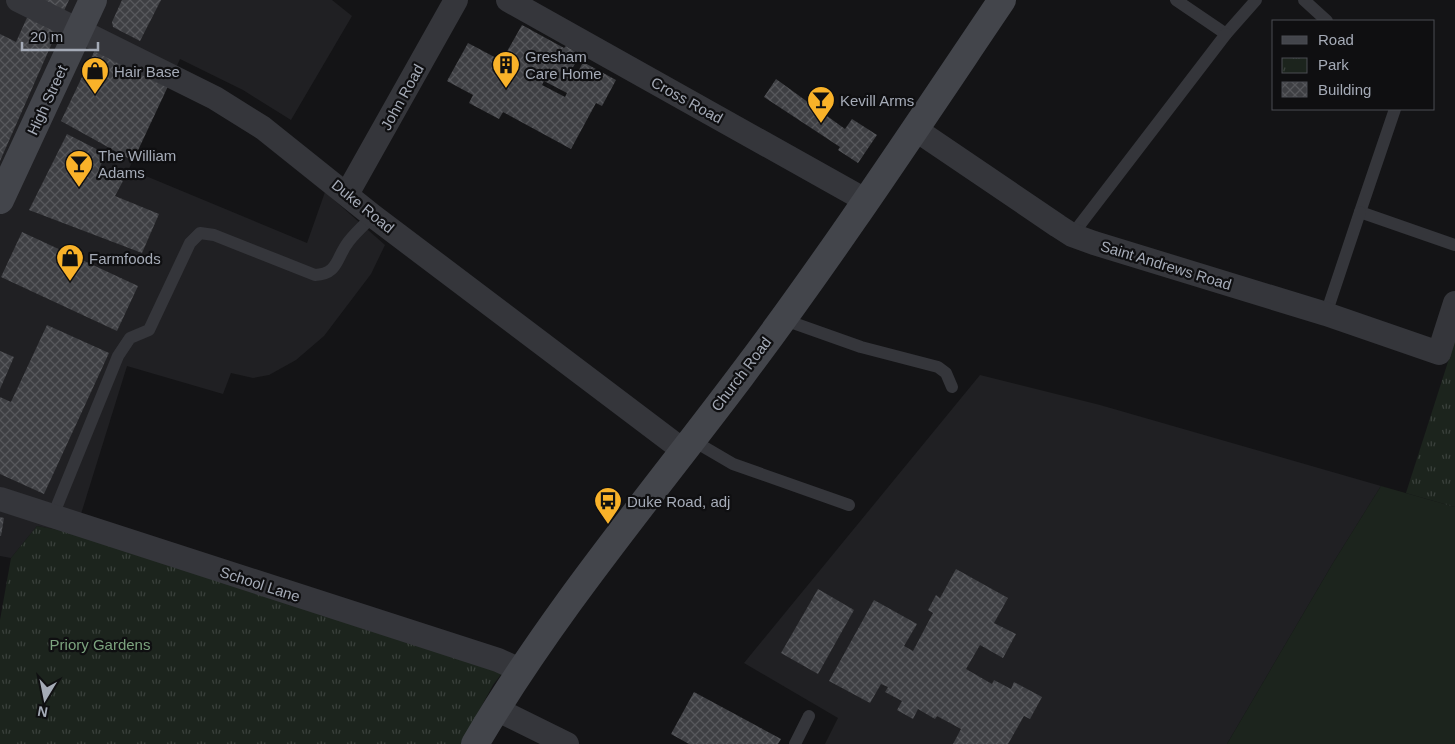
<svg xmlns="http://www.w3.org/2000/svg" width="1455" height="744" font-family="Helvetica,sans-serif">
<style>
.built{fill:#202023}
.green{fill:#1c241d}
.park{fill:url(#park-tufts)}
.building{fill:url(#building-cross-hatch);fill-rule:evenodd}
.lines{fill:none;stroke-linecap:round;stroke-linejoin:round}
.lane{stroke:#35363b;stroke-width:12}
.street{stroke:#35363b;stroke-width:24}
.secondary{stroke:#43454b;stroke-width:28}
.labels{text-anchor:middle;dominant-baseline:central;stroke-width:4.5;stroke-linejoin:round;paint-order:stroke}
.poi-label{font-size:15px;fill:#a5abb7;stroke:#0f0f11;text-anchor:start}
.street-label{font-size:15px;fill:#a5abb7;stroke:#0f0f11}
.park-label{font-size:15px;fill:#7ba37e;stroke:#0f0f11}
</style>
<defs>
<pattern id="park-tufts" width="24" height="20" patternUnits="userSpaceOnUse" patternTransform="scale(1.25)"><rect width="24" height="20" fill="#1c241d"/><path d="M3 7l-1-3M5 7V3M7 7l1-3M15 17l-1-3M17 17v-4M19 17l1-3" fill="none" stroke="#3a413c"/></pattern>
<pattern id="building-cross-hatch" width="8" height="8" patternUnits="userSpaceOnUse" patternTransform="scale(1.25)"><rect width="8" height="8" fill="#3e3f43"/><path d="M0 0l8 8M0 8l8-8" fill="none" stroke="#57585c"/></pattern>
</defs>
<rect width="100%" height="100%" fill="#141416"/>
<g class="built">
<path d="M0,0h332l20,16 -61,104 -48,-30 -63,-31 -51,110 178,74 18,-51 60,53 -14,29 -47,62 -28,24 -27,15 -16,3 -22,-5 -8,21 -96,-28 -46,148 -12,18 -32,-6 -26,32 -11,-2z"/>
<path d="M980,375l120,30 281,81 -48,77 -106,181h-402l13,-26 -94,-55z"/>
</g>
<path class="green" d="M1381,486l74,21v237h-228l106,-181z"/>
<g class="park">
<path d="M1455,340v167l-49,-14z"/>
<path d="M37,526l32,6 436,137 -12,16 -32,59h-461v-124l11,-62z"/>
</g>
<g class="building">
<path d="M29,0h40l-7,15z"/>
<path d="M122,0h39l-21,41 -27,-14 -1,-5z"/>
<path d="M30,11l30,14 -60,136v-127l16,8z"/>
<path d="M522,25l42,23 2,-2 14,8 -8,15 6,3 5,-10 33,18 -14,26 -6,-3 -25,46 -68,-37 -4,7 -30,-16 4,-8 -26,-14 21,-38 32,17 -3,5 6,4 7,-11 -5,-3zM544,81l23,12 -2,4 -23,-12z"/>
<path d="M95,50l75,32 -37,79 -72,-40z"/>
<path d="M776,79l69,50 7,-10 25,16 -19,28 -20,-13 2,-3 -76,-50z"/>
<path d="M67,134l39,20 -7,15 24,12 -8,15 44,18 -17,39 -113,-43z"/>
<path d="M22,232l116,54 -21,45 -116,-54z"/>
<path d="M47,325l62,28 -65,141 -44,-20v-77l11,5z"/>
<path d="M0,351l14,6 -14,32z"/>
<path d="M0,517l4,1 -3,18h-1z"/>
<path d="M956,569l52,29 -14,25 22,11 -13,24 -23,-13 -14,24 26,15 2,-4 17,9 3,-7 28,15 -12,22 -6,-3 -16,28h-55l8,-15 -24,-13 -2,3 -17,-10 -5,10 -16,-9 5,-9 -17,-9 3,-5 -7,-3 -11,19 -41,-22 45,-81 43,24 -13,22 9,5 20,-38 -5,-3 8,-15 4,3z"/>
<path d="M818,589l36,21 -36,64 -37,-21z"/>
<path d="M694,692l87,47 -3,5h-89l-18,-10z"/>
</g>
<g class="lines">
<g class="lane">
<path d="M1176,0l50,34 30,-34"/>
<path d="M1304,0l23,21"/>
<path d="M1395,109l-35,103 95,33"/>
<path d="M1072,235l154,-201"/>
<path d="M1326,314l34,-102"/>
<path d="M782,319l79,28 77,20 8,6 6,14"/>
<path d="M692,440l41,24 116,41"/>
<path d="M52,518l66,-162 12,-18 19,-8 41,-87 10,-10 14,2 101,40c24,-1 21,-18 34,-34 7,-9 16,-17 24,-25"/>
<path d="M795,744l14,-28"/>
</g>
<g class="street">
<path d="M18,0l197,98 48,30 110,88 311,235"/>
<path d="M508,0l357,200"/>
<path d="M915,129l143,97 14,9 22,8 232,71 113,39 16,-50"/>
<path d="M347,194l109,-194"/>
<path d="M0,499l498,161 22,10"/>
<path d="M496,709l71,35"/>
</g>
<g class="secondary">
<path d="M0,200l93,-200"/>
<path d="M475,744c77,-131 175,-247 266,-368 91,-121 176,-250 261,-376"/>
</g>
</g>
<defs>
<symbol id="building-pin" viewBox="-11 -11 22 30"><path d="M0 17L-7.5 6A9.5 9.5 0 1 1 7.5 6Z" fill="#f9b229" stroke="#0f0f11"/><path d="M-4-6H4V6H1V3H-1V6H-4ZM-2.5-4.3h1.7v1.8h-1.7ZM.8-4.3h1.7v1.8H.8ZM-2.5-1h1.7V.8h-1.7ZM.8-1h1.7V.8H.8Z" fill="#111"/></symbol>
<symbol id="shop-pin" viewBox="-11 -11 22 30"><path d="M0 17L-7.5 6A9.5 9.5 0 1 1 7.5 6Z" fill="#f9b229" stroke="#0f0f11"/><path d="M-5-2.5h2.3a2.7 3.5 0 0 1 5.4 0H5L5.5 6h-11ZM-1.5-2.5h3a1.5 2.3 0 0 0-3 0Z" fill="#111"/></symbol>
<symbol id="bar-pin" viewBox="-11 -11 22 30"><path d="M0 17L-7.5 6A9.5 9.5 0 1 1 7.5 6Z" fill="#f9b229" stroke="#0f0f11"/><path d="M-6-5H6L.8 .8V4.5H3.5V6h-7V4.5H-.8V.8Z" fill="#111"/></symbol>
<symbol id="bus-pin" viewBox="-11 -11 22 30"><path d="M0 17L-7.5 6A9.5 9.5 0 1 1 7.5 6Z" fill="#f9b229" stroke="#0f0f11"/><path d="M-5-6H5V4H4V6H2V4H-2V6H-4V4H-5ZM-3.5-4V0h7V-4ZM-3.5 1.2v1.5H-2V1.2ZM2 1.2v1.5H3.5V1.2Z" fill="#111"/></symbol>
</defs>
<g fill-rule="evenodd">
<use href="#building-pin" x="490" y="49" width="32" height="43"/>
<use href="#shop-pin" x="79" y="55" width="32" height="43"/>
<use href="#bar-pin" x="805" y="84" width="32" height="43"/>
<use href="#bar-pin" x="63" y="148" width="32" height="43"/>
<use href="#shop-pin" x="54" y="242" width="32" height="43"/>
<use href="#bus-pin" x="592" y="485" width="32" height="43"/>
</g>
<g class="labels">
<g class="poi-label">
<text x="525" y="56">Gresham<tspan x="525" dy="17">Care Home</tspan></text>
<text x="114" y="71">Hair Base</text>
<text x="840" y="100">Kevill Arms</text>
<text x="98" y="155">The William<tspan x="98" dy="17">Adams</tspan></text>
<text x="89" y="258">Farmfoods</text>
<text x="627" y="501">Duke Road, adj</text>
</g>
<g class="street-label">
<text transform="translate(402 97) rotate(-61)">John Road</text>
<text transform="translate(47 100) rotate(-65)">High Street</text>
<text transform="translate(687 100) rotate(29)">Cross Road</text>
<text transform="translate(363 206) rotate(39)">Duke Road</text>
<text transform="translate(1166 265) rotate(17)">Saint Andrews Road</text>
<text transform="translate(741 374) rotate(-53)">Church Road</text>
<text transform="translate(260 584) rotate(18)">School Lane</text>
</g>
<g class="park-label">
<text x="100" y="644">Priory Gardens</text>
</g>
</g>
<rect x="1272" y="20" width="162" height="90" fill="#0f0f11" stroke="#4b4d53"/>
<rect x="1282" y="36" width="25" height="8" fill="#43454b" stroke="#4b4d53"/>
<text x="1318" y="45" font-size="15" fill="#a5abb7">Road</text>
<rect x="1282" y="58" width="25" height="15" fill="url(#park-tufts)" stroke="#4b4d53"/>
<text x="1318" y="70" font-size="15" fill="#a5abb7">Park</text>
<rect x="1282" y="82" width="25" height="15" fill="url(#building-cross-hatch)" stroke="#4b4d53"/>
<text x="1318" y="95" font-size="15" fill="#a5abb7">Building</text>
<g transform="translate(45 699) rotate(190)" stroke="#0f0f11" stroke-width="4" paint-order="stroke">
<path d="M0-4L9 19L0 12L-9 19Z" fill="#a5abb7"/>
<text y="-8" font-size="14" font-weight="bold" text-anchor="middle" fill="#a5abb7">N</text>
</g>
<path d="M22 42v8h76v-8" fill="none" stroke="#a5abb7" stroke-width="2.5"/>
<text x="30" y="42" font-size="15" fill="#a5abb7" stroke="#0f0f11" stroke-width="4" paint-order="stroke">20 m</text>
</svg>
